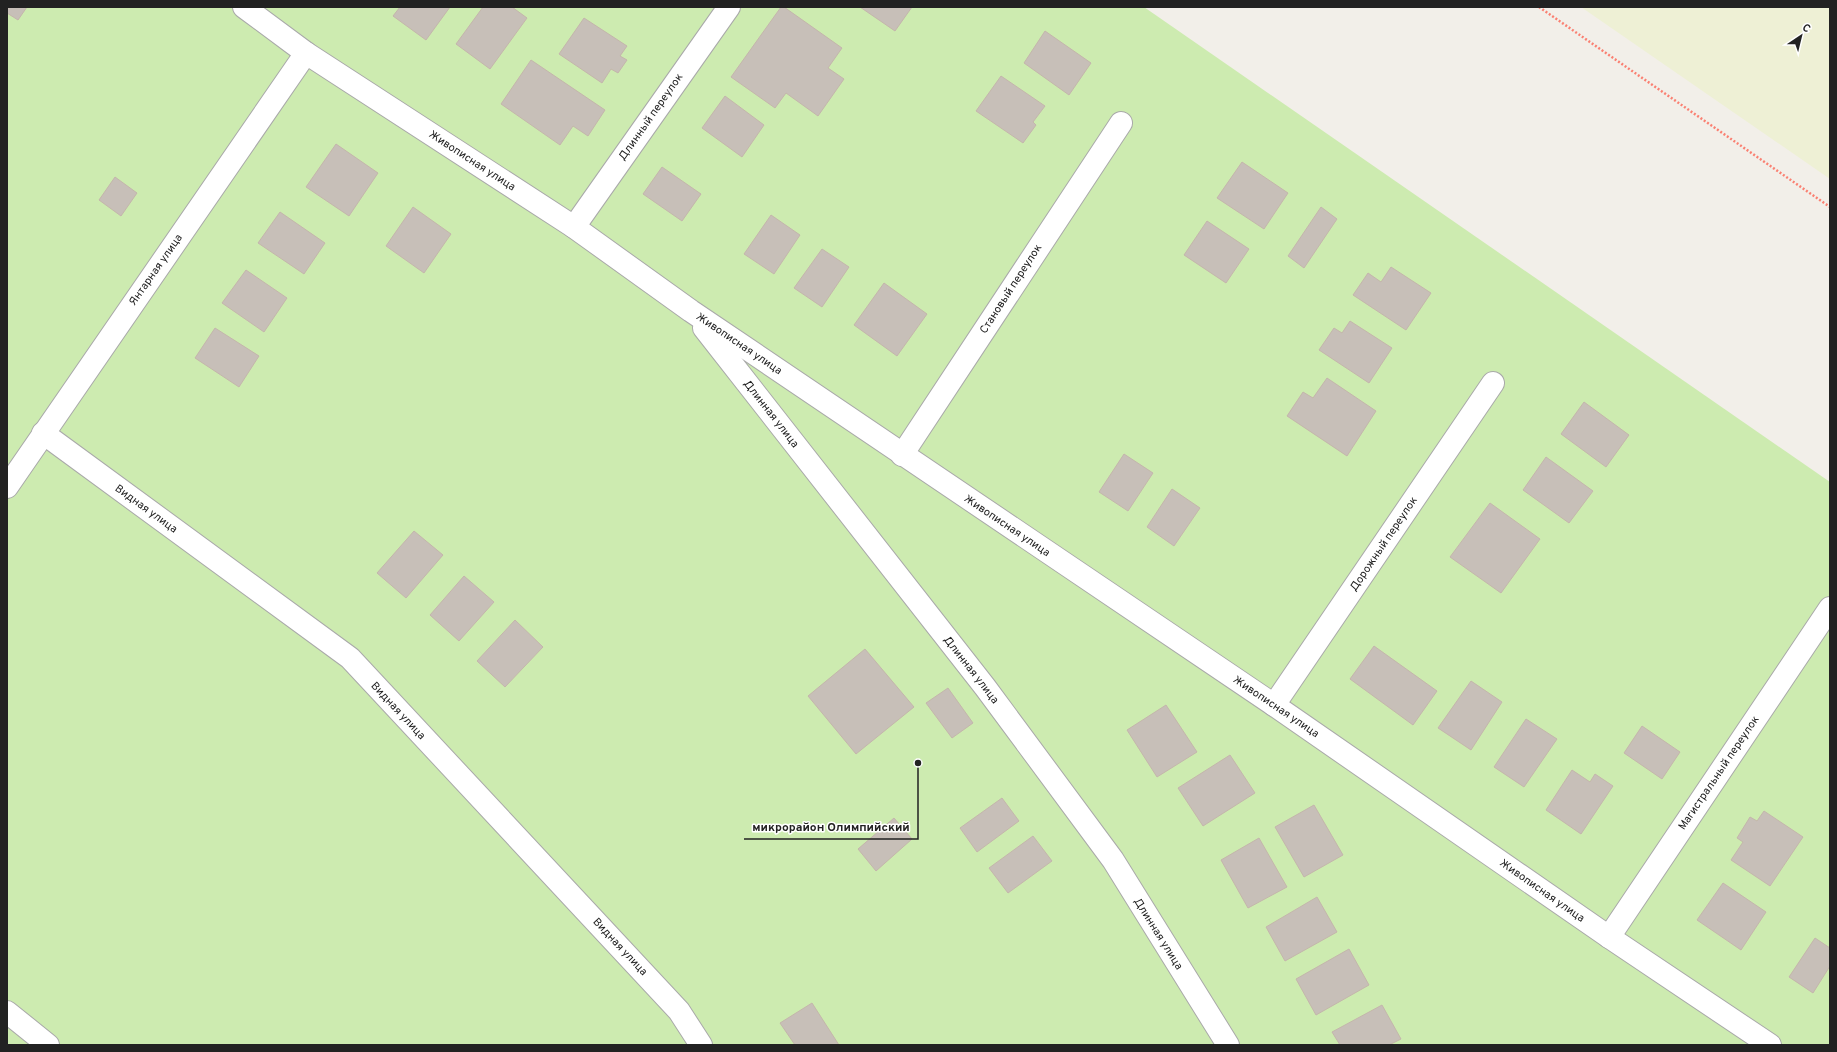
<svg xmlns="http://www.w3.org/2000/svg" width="1837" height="1052" font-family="Overpass,sans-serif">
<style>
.farmland{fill:#eef0d5}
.grass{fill:#cdebb0}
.building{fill:#c7bfb8;stroke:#c4b6ab}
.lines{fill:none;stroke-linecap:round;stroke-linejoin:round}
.minor-casing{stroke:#a9a9a9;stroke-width:24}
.path{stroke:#fa8072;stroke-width:2.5;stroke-dasharray:2 2;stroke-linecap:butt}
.minor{stroke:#fff;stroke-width:22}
.labels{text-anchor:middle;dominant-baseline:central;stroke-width:3;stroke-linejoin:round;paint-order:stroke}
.street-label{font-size:11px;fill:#222;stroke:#fff}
.leader{fill:none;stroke:#222;stroke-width:1.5}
.callout-dot{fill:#222;stroke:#fff;stroke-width:1.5}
.callout-label{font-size:12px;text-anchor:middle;font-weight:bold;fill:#222;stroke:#fff;stroke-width:3;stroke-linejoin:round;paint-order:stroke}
</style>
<rect width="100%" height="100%" fill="#f2efe9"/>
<path class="farmland" d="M1581,7h249v172z"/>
<path class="grass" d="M7,7h1137l686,475v563h-1823z"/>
<g class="building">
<path d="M7,7h20l-9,13 -11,-7z"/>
<path d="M400,7h50l-24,33 -33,-24z"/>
<path d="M483,7h29l15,11 -37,51 -34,-25z"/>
<path d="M781,7h3l58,41 -14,20 16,11 -26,37 -32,-23 -11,15 -44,-31z"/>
<path d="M860,7h52l-17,24z"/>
<path d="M584,18l43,28 -7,10 7,4 -9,13 -7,-4 -9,14 -43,-29z"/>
<path d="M1045,31l46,32 -22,32 -45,-32z"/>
<path d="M531,60l74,50 -17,26 -15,-10 -13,19 -59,-41z"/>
<path d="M1001,76l44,30 -12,16 3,3 -13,18 -47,-32z"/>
<path d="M725,96l39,29 -22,32 -40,-29z"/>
<path d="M336,144l42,29 -29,43 -43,-29z"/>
<path d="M1242,162l46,31 -24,36 -47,-31z"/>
<path d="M662,167l39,27 -19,27 -39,-27z"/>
<path d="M115,177l22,16 -16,23 -22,-16z"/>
<path d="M413,207l38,27 -27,39 -38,-27z"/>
<path d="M1321,207l16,12 -33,49 -16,-12z"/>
<path d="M280,212l45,31 -21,31 -46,-31z"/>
<path d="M771,215l29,20 -26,39 -30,-20z"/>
<path d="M1207,221l42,28 -23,34 -42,-28z"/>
<path d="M822,249l27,18 -27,40 -28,-19z"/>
<path d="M1391,267l40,26 -25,37 -53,-35 15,-22 13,9z"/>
<path d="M246,270l41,28 -23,34 -42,-29z"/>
<path d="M884,283l43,31 -30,42 -43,-31z"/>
<path d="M1350,321l42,27 -23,35 -50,-33 15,-22 8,5z"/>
<path d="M215,328l44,28 -20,31 -44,-29z"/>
<path d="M1327,378l49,33 -29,45 -60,-40 16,-24 10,6z"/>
<path d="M1584,402l45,33 -23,32 -45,-33z"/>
<path d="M1124,454l29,19 -25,38 -29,-19z"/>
<path d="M1546,457l47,34 -24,32 -46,-33z"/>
<path d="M1172,489l28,19 -26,38 -27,-19z"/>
<path d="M1490,503l50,36 -39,54 -51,-36z"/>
<path d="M414,531l29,24 -37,43 -29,-25z"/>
<path d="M464,576l30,26 -35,39 -29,-26z"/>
<path d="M515,620l28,27 -38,40 -28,-26z"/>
<path d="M1374,646l63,45 -24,34 -63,-46z"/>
<path d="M865,649l49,58 -58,47 -48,-58z"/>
<path d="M1471,681l31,21 -31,48 -33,-22z"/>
<path d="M948,688l25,35 -21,15 -26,-35z"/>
<path d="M1166,705l31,47 -40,25 -30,-47z"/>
<path d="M1526,719l31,20 -33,48 -30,-20z"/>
<path d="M1642,726l38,26 -18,27 -38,-26z"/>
<path d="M1230,755l25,38 -52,33 -25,-38z"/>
<path d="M1572,770l18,12 5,-8 18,12 -32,48 -35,-24z"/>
<path d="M1002,798l17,23 -42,31 -17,-24z"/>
<path d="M1314,805l29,50 -39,22 -29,-50z"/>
<path d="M1764,811l39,26 -33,49 -39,-26 12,-18 -6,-4 13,-21 7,4z"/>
<path d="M894,818l18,21 -36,32 -18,-22z"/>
<path d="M1033,836l19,25 -44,32 -19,-25z"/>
<path d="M1259,838l28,49 -39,21 -27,-48z"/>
<path d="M1723,883l43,29 -25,38 -44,-30z"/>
<path d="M1317,897l20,35 -52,29 -19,-34z"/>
<path d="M1815,938l15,10v18l-17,27 -24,-16z"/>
<path d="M1349,949l20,36 -53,30 -20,-36z"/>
<path d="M812,1003l27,42h-44l-15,-22z"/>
<path d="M1382,1005l19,34 -12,6h-49l-8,-13z"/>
</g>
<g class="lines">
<defs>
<g id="minor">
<path d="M244,7l62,46 268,174 117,84 583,394 335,232 161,108"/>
<path d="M574,227l155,-220"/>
<path d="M704,328l281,359 128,173 115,185"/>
<path d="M43,433l307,225 329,353 22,34"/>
<path d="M902,455l219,-332"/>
<path d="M7,487l299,-434"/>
<path d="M1274,705l219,-322"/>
<path d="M1609,937l221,-329"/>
<path d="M7,1012l41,33"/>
</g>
</defs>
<use href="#minor" class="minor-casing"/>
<path class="path" d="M1539,7l291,200"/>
<use href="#minor" class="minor"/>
</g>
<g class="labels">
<g class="street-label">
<text transform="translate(651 117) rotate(-55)">Длинный переулок</text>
<text transform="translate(472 161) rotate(33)">Живописная улица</text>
<text transform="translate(156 270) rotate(-55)">Янтарная улица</text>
<text transform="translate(1011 289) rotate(-57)">Становый переулок</text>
<text transform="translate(739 344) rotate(34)">Живописная улица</text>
<text transform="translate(771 414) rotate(52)">Длинная улица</text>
<text transform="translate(146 509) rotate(36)">Видная улица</text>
<text transform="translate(1007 526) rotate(34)">Живописная улица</text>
<text transform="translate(1384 544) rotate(-56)">Дорожный переулок</text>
<text transform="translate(971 670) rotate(52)">Длинная улица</text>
<text transform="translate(1276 707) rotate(34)">Живописная улица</text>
<text transform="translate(398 711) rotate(47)">Видная улица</text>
<text transform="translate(1719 773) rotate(-56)">Магистральный переулок</text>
<text transform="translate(1542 891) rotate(35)">Живописная улица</text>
<text transform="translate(1158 934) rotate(58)">Длинная улица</text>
<text transform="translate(620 947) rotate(47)">Видная улица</text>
</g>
</g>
<path class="leader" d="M918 763L918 839H744"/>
<circle class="callout-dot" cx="918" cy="763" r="4"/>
<g class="callout-label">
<text x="831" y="831">микрорайон Олимпийский</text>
</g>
<rect width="1837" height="1052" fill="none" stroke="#222222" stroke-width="16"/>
<g transform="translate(1801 36) rotate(35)" stroke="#ffffff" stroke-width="3" paint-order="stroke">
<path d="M0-3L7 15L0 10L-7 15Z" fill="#222222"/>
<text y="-6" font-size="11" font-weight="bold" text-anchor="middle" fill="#222222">С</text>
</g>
</svg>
